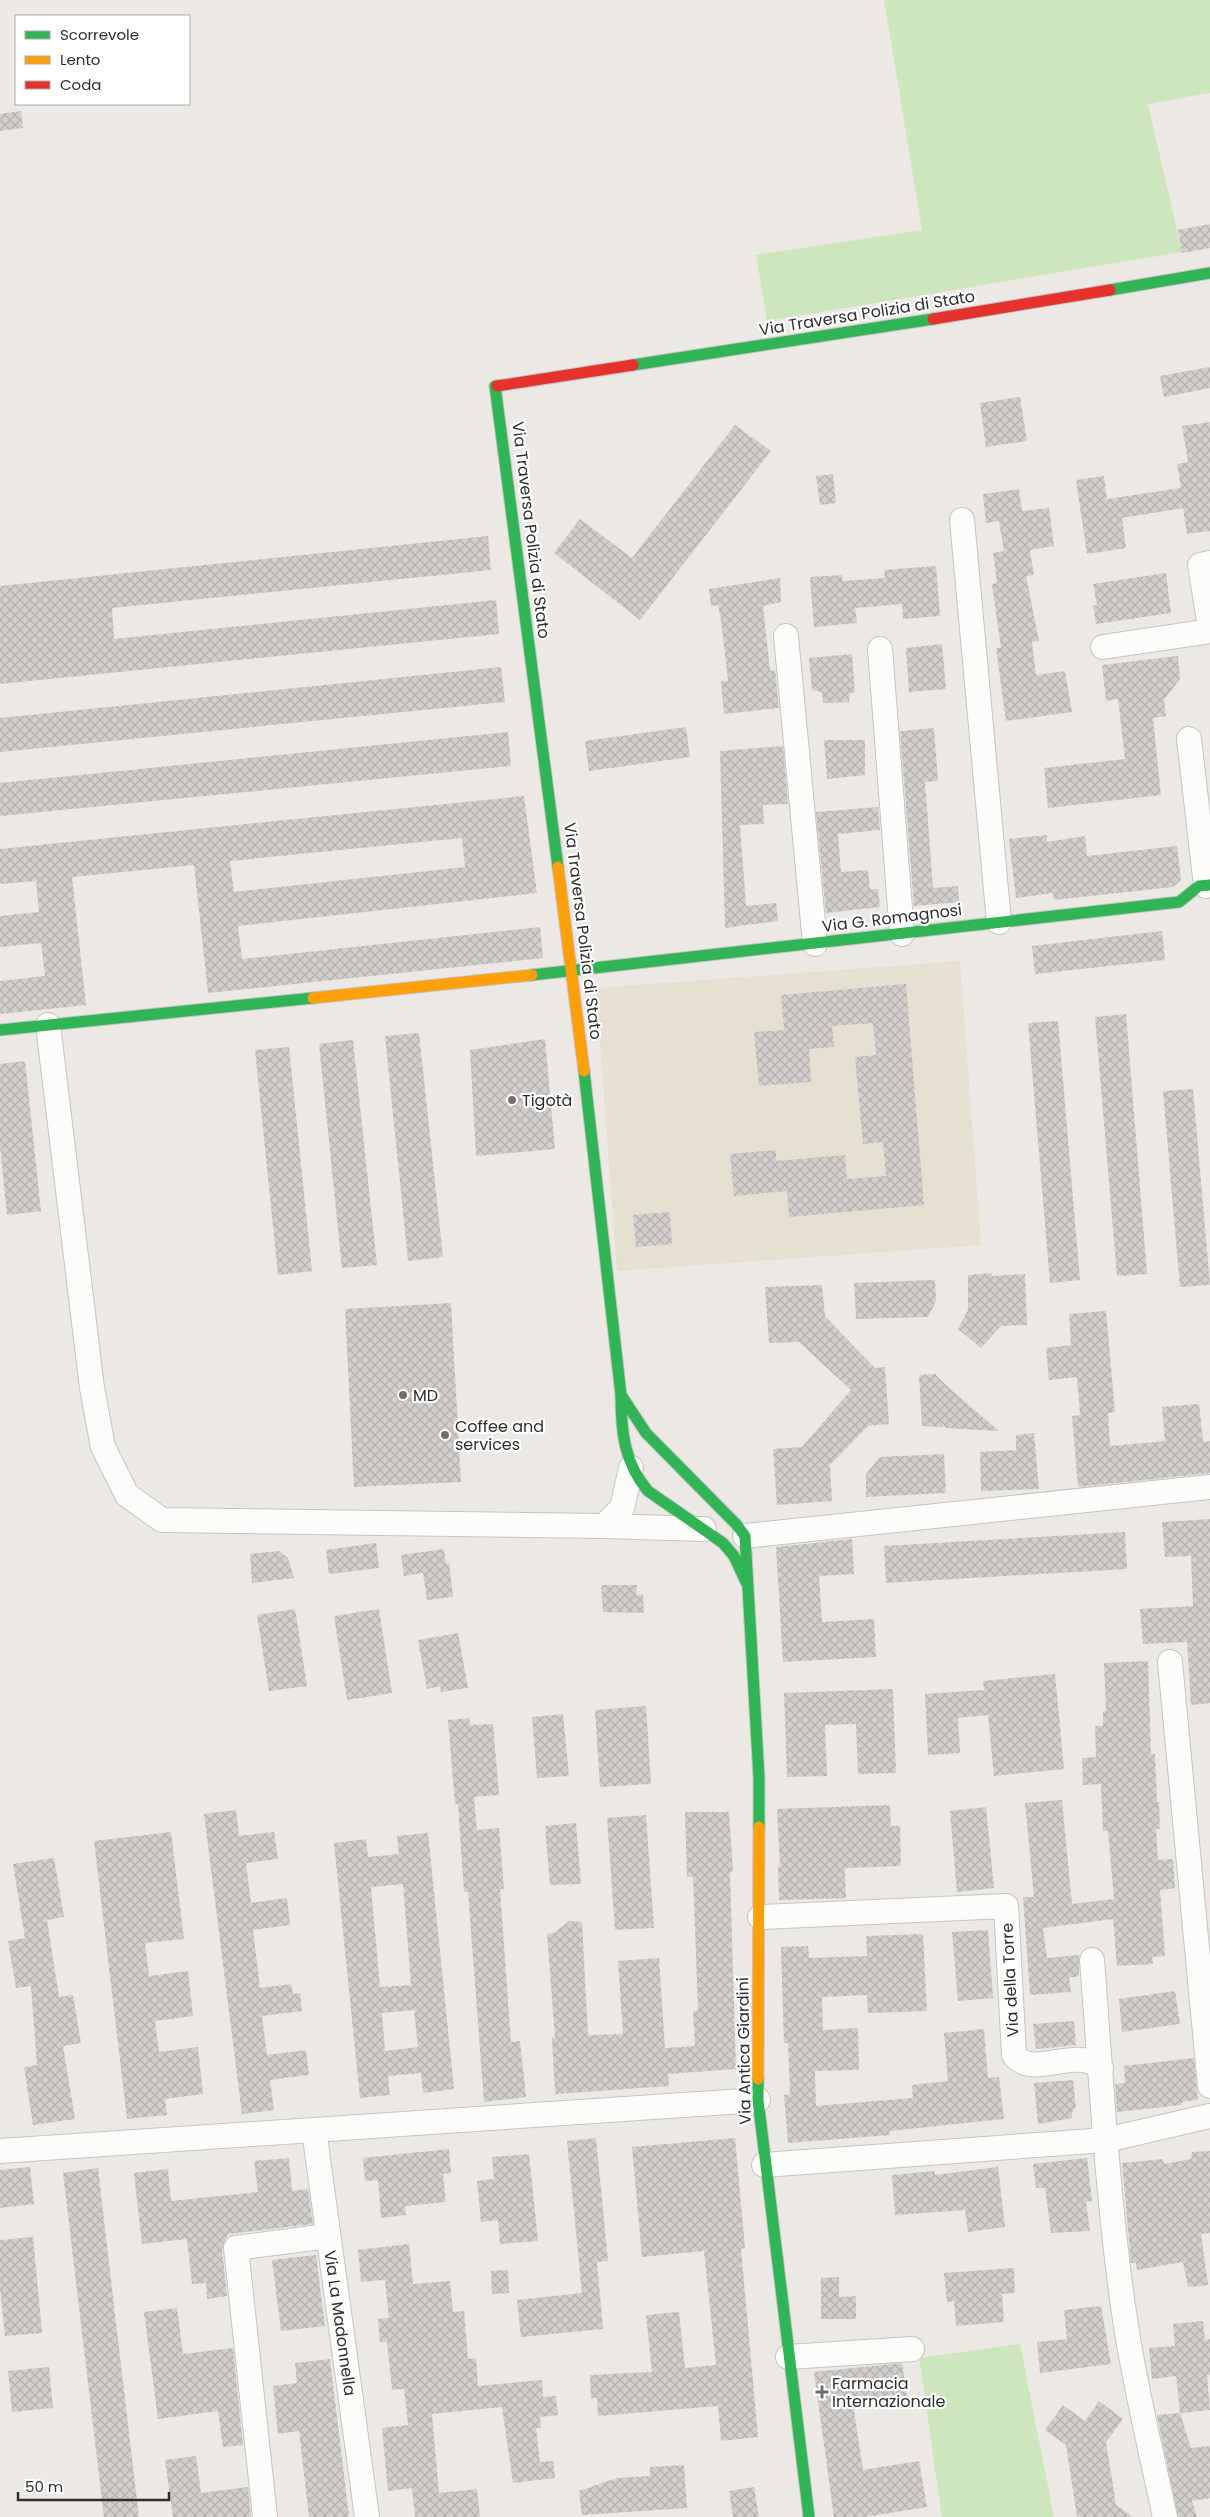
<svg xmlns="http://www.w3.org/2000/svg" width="1210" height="2517" font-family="Poppins,sans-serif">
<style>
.education{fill:#e6e0d3}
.grass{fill:#cee6be}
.building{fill:url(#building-cross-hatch);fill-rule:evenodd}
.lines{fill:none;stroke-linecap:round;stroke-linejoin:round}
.street-casing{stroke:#c5c4c5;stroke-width:26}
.fast-casing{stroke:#c5c4c5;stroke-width:13}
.slow-casing{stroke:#c5c4c5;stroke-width:13}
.jam-casing{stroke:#c5c4c5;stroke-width:13}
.street{stroke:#fcfcfb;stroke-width:24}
.fast{stroke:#30b455;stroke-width:11}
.slow{stroke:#ff9f0a;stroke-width:11}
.jam{stroke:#e5322d;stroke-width:11}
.poi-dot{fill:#706f6e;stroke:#fff;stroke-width:2}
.labels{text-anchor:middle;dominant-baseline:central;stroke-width:4.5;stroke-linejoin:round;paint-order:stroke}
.street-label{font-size:16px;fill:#2e2e2e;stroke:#fff}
.poi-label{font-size:16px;fill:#2e2e2e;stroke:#fff;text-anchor:start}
</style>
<defs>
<pattern id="building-cross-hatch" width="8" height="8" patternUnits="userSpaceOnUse" patternTransform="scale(1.25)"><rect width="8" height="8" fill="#d1cecb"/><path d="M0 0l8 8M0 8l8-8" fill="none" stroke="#b4b1af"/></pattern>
</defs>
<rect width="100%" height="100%" fill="#ece8e4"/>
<path class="education" d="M960,961l21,284 -364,26 -21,-283z"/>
<g class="grass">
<path d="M884,0h326v93l-62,11 34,148 -415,69 -11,-66 166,-25z"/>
<path d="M1020,2344l34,173h-112l-23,-159z"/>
</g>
<g class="building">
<path d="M21,111l2,17 -23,3v-17z"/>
<path d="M1210,224v24l-28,5 -4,-23z"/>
<path d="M1210,367v21l-46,9 -4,-21z"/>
<path d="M1020,397l7,44 -41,6 -6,-44z"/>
<path d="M1210,422v109l-23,3 -4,-26 -61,10 4,30 -39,6 -11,-74 28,-4 3,23 74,-11 -4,-24 11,-2 -6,-36z"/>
<path d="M735,425l36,26 -131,169 -86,-67 26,-34 52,39z"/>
<path d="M833,474l3,29 -16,2 -4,-29z"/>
<path d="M1019,489l3,22 27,-3 5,38 -24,4 4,25 -8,1 13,65 -7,1 4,33 29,-4 7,41 -66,9 -10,-73h5l-9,-64 5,-1 -4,-30 11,-2 -5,-30 -13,2 -3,-29z"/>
<path d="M488,536l3,34 -379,38 2,31 382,-39 3,34 -499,50v-98z"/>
<path d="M936,566l4,50 -37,3 -1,-15 -47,4 2,15 -43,4 -4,-50 32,-2v6l43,-3 -1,-8z"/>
<path d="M1166,573l5,40 -75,11 -3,-18 4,-1 -4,-21z"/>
<path d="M780,578l1,24 -18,4 7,65 5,-1 4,38 -55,6 -3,-33h7l-7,-61 -3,-15 -7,1 -2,-17z"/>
<path d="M942,644l4,45 -37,3 -3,-44z"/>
<path d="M852,654l3,38 -5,1 -1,9 -26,1 -1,-11 -10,-2 -3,-32z"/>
<path d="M1178,656l2,23 -16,21 2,16 -13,2 8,77 -113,13 -4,-40 81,-9 -7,-60 -12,2 -4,-36z"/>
<path d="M501,667l4,35 -505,50v-34z"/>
<path d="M686,727l4,30 -101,14 -4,-30z"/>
<path d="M934,728l4,53 -13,1 8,106 25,-2 1,16 -45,4 -14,-175z"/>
<path d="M508,732l3,34 -511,50v-33z"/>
<path d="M824,740h41v35l-38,4z"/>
<path d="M783,746l5,58 -25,1 1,19 -24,1 6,81 30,-3 2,18 -53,7 -5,-177z"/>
<path d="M524,796l13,97 -299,33 4,33 298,-32 3,31 -335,35 -14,-128 -122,12 14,128 -86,9v-33l45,-5 -4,-33 -41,4v-31l39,-4 -3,-31 -36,3v-35zM462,838l3,29 -231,25 -4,-31z"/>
<path d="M878,807l2,23 -42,4 3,38 27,-2 2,19h8l2,18 -54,6 -10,-101z"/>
<path d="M1047,835v7l38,-6 2,20 90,-10 4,34 -8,7 -119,13 -1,-7 -37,5 -7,-59z"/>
<path d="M1162,931l3,29 -130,14 -3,-28z"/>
<path d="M906,984l18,221 -135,12 -2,-26 -53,5 -4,-42 46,-4v11l69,-6 2,24 39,-3 -3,-34 -20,2 -8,-87 21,-2 -3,-32 -41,3 2,21 -25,2 2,33 -52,4 -5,-54 30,-2 -3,-35z"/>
<path d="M1126,1014l21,260 -30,2 -22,-259z"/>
<path d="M1058,1021l22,259 -30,3 -22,-260z"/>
<path d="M419,1033l24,224 -35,4 -23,-225z"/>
<path d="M545,1039l10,110 -79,7 -6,-106z"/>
<path d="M353,1040l24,225 -35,3 -23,-224z"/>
<path d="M289,1047l23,224 -34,4 -23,-225z"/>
<path d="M25,1061l16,150 -34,4 -7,-69v-82z"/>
<path d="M1193,1089l17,196 -30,2 -17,-196z"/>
<path d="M670,1212l2,32 -36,3 -3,-32z"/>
<path d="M992,1273v3l33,-2 2,51 -26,1 -20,22 -23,-19 10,-19v-35z"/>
<path d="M935,1280l1,21 -8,16 -72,2 -2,-36z"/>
<path d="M822,1285l3,31 50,52 10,-1 4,57 -21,2 -38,39 2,36 -55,4 -4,-56 29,-2 49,-57 -52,-48 -30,1 -4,-56z"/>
<path d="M451,1303l10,179 -107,5 -9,-178z"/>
<path d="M1106,1311l9,101 -7,1 2,33 55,-5 -3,-34 37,-3 4,38 7,-1v32l-132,14 -6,-71 8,-1 -3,-38 -28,3 -3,-32 25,-3 -2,-31z"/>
<path d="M935,1374l13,13 51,44 -53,-3 -3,-4v3l-21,-1 -3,-51z"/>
<path d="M1034,1433l5,56 -58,2 -1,-39 36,-2v-15z"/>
<path d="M944,1454l2,39 -80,4v-23l14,-17z"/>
<path d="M1210,1519v184l-19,2 -4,-63 -44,2 -3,-35 53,-3 -2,-50 -26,1 -3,-35z"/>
<path d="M1125,1532l2,37 -241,14 -2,-37z"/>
<path d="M852,1539l2,35 -35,2 3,46 52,-3 2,38 -93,5 -7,-115z"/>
<path d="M376,1543l3,25 -50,6 -3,-24z"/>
<path d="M444,1549l2,15 3,-1 4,34 -26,3 -4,-27 -19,3 -3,-21z"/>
<path d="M279,1551l9,7 6,20 -42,5 -2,-29z"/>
<path d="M601,1585h36l-1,10 7,-1 1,19 -41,-1z"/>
<path d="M295,1609l12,77 -38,5 -12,-76z"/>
<path d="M379,1609l13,84 -45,7 -13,-84z"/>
<path d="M458,1633l10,55 -27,4 -1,-6 -13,3 -9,-49z"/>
<path d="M1148,1661l3,93h4l2,48h2l1,27h-4l2,31 15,-1 2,29 -15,2 5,66 -13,1 1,7 -36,2 -4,-47 -70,9 4,30 32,-3v21l-10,2 2,14 -41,3 -7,-98h11l-9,-94 37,-3 10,104 42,-5 -6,-68h-5l-2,-47 -18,1 -1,-27 14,-1 -1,-31h8v-15h3l-2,-48z"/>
<path d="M1055,1674l9,95 -70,7 -6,-61 -30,3 2,35 -32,2 -3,-61 59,-4 -1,-9z"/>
<path d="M893,1689l3,84 -38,1 -2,-50 -31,1 2,51 -40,1 -3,-84z"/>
<path d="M646,1706l5,78 -51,3 -5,-77z"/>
<path d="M563,1714l6,62 -32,2 -5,-61z"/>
<path d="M469,1718l1,7 23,-1 6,71 -25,2 3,33 22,-2 5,61h-4l11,153 9,-1 6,56 -42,5 -16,-210h-4l-6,-88h-3l-7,-84z"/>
<path d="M890,1805l1,21h9l1,40 -56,2 1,30 -67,2 -1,-34h2l-3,-57z"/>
<path d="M986,1807l8,81 -37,4 -7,-81z"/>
<path d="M236,1810l3,26 35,-4 4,27 -32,4 5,40 36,-5 3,27 -37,5 7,58 31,-4 2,10 7,-1 2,18 -40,5 5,39 39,-5 3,25 -39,5 4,30 -32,4 -38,-300z"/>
<path d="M685,1812h44l4,59 -3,1 6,197 -68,5 1,12 -114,8 -3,-56 3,-1 -8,-103 7,-1 15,-12 13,1 6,113 35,-1 -5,-73 41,-3 6,90 30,-2 -2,-35 5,-1 -5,-133h-6z"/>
<path d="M646,1815l8,113 -39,2 -8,-112z"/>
<path d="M576,1823l5,61 -31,1 -5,-59z"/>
<path d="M171,1832l13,107 -39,4 4,33 39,-5 5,45 -38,5 4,31 39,-5 5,47 -38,5 2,16 -40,4 -33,-278z"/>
<path d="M428,1833l26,256 -31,4 -2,-20 -33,3 2,19 -30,3 -26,-255 32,-4 2,18 31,-3 -2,-18zM403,1884l8,101 -31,2 -9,-100zM414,2010l4,37 -33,4 -3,-38z"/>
<path d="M54,1858l10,59 -17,3 12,77 14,-2 8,48 -18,3 12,73 -42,6 -9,-58 13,-2 -6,-79 -15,2 -8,-47 17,-3 -12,-74z"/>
<path d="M988,1930l5,68 -35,3 -6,-69z"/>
<path d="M923,1934l4,77 -59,2 -1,-18 -45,2 1,33 35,-2 1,42 -44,1 1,35 97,-8 -1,-13 36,-4 -4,-48 40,-4 4,49 11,-1 5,42 -115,12 1,4 -102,8 -4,-48 6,-1 -2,-51h-4l-3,-96 27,-1 1,12 58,-2 -1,-20z"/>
<path d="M1175,1991l5,33 -58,8 -3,-33z"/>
<path d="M1074,2021l2,24 -40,4 -3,-25z"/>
<path d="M1194,2058l4,42 -16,2v3l-65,7 -2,-28 10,-1 -1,-17z"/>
<path d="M1073,2080l3,27 -4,6v5l-34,6 -4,-41z"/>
<path d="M596,2138l12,123 -11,1 6,67 -82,8 -4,-37 65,-7 -15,-152z"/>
<path d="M735,2138l10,110 -4,1 17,188 -37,4 -3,-35 -120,10 -1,-18h-6l-1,-23 62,-3 -6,-57 33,-3 6,56 31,-3 -12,-114 -62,6 -10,-110z"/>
<path d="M449,2149l2,24 -8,1 3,28 -41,4 1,9 -25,3 -3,-38 -13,1 -2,-23z"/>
<path d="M1210,2151v82l-9,1 7,51 -20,2 -5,-25 -46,8 -1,-7h-5l-9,-100 41,-4 1,5 27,-5 1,-7z"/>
<path d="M529,2154l9,87 -38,3 -2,-24 -17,2 -4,-41 17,-2 -2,-22z"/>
<path d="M289,2158l3,33 16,-2 5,35 -85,10 -6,15 5,47 -20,3 -1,-16 -14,1 -5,-45 -45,5 -8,-71 34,-4 3,32 87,-9 -4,-31z"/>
<path d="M1087,2158l5,43 -6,1 4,29 -39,2 -6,-45h-9l-3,-24z"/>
<path d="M30,2167l4,37 -34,4v-38z"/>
<path d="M998,2167l7,60 -37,5 -3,-22 -70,5 -3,-40 43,-4v4z"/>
<path d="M98,2168l18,155 23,194h-35l-41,-344z"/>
<path d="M33,2237l9,96 -37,3 -5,-48v-48z"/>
<path d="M409,2244l4,40 37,-3 3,31 11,-1 4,48 8,-1 2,28 64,-6 1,17 13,-1 2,19 -18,2 1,11h-5l4,34 13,-1 2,17 -42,5 -11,-76 -70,7 7,79 38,-4 3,28h-65l-3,-29 -24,3 -6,-63 26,-3 -4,-36 -12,1 -5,-48h-7l-2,-23 11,-1 -4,-38 -24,2 -3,-32z"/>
<path d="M316,2255l9,71 -44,5 -9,-71z"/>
<path d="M1014,2268l1,25 -13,1 2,28 -48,4 -2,-25 -7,1 -3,-29z"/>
<path d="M508,2270l1,23 -17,1 -1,-23z"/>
<path d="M839,2277v20l17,-1v23h-35v-41z"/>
<path d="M1101,2306l10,58 -71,9 -3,-31 30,-3 -3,-29z"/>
<path d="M177,2308l6,46 50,-6 10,97 -20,2 -5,-36 -60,8 -14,-107z"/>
<path d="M1203,2321l2,19 5,-1v36h-3l3,35 -30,3 -4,-37 -24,3 -3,-31 26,-2 -2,-22z"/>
<path d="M330,2359l19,158h-40l-10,-86 -21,3 -5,-48 24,-3 -2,-20z"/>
<path d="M902,2363l5,34 -54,7 10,66 56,-9 8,46 -62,10h-31l-20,-145z"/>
<path d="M49,2367l4,41 -41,4 -4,-41z"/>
<path d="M1099,2401l24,18 -17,23 10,63 17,12h-56l-11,-72 -21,-15 18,-25 22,16z"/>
<path d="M1180,2413l11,35 19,-2v52l-18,3 5,16h-19l-21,-102z"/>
<path d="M196,2456l5,37 47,-6 3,30h-78l-8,-57z"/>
<path d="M684,2465l3,43 -105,7 -3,-24 38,-13 33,-2v-9z"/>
<path d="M754,2487l5,30h-26l-4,-26z"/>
</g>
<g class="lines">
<defs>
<g id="street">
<path d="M962,520l37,402"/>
<path d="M1210,563l-10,2 10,62"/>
<path d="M786,636l29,308"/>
<path d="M1103,647l107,-16"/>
<path d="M880,649l22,285"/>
<path d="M1189,739l17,147"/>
<path d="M48,1025l44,363 11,59 24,48 35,25 442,6 100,3"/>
<path d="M604,1526l18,-18 9,-40"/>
<path d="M745,1536l465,-49"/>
<path d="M1170,1662l40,424"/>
<path d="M760,1917l246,-11 8,149c20,25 61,-10 87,13"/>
<path d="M1092,1960c9,115 15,232 31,346 10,71 27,141 42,211"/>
<path d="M314,2130l53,387"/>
<path d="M0,2151l758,-51"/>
<path d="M764,2165l342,-25 104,-24"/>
<path d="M788,2357l124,-8"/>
<path d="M265,2517l-29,-269 92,-12"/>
</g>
<g id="fast">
<path d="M1110,290l100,-17"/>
<path d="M633,365l300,-46"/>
<path d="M497,386h-2l63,481"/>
<path d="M532,975l647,-73 20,-16 11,-1"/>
<path d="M0,1030l313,-32"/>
<path d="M584,1071l37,324c0,36 3,68 27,96l75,52 11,13 12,26"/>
<path d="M621,1395l25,38 90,91 9,12 14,242v49"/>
<path d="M758,2079v21l51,417"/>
</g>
<g id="slow">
<path d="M558,867l26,204"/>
<path d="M313,998l219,-23"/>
<path d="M758,2079l1,-252"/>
</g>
<g id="jam">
<path d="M933,319l177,-29"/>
<path d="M497,386l136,-21"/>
</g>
</defs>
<use href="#street" class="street-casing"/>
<use href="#fast" class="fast-casing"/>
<use href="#slow" class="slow-casing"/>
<use href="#jam" class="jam-casing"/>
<use href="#street" class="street"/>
<use href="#fast" class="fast"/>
<use href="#slow" class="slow"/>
<use href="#jam" class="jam"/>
</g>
<g class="poi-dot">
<circle cx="512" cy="1100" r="5"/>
<circle cx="403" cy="1395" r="5"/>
<circle cx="445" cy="1435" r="5"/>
<path d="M819.5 2384.5h5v5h5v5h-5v5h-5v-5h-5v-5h5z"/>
</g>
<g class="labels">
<g class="street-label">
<text transform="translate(867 313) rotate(-9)">Via Traversa Polizia di Stato</text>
<text transform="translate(531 530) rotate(83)">Via Traversa Polizia di Stato</text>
<text transform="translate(892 918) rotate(-7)">Via G. Romagnosi</text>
<text transform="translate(583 931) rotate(83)">Via Traversa Polizia di Stato</text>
<text transform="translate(1010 1980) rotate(-93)">Via della Torre</text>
<text transform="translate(744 2051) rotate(-91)">Via Antica Giardini</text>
<text transform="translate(340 2323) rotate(82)">Via La Madonnella</text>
</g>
<g class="poi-label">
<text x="522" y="1100">Tigotà</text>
<text x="413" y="1395">MD</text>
<text x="455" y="1426">Coffee and<tspan x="455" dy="18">services</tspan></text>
<text x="832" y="2383">Farmacia<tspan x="832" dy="18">Internazionale</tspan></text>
</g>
</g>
<rect x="15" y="15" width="175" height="90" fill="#ffffff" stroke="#ababab"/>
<rect x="25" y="31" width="25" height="8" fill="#30b455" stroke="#ababab"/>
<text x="60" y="40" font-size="15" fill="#2e2e2e">Scorrevole</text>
<rect x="25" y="56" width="25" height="8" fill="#ff9f0a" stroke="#ababab"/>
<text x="60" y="65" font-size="15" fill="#2e2e2e">Lento</text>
<rect x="25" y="81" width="25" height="8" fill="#e5322d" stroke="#ababab"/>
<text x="60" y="90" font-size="15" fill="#2e2e2e">Coda</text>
<path d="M18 2492v8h151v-8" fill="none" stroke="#2e2e2e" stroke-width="2.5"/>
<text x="25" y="2492" font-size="15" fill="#2e2e2e" stroke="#ffffff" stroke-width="4" paint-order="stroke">50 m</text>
</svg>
